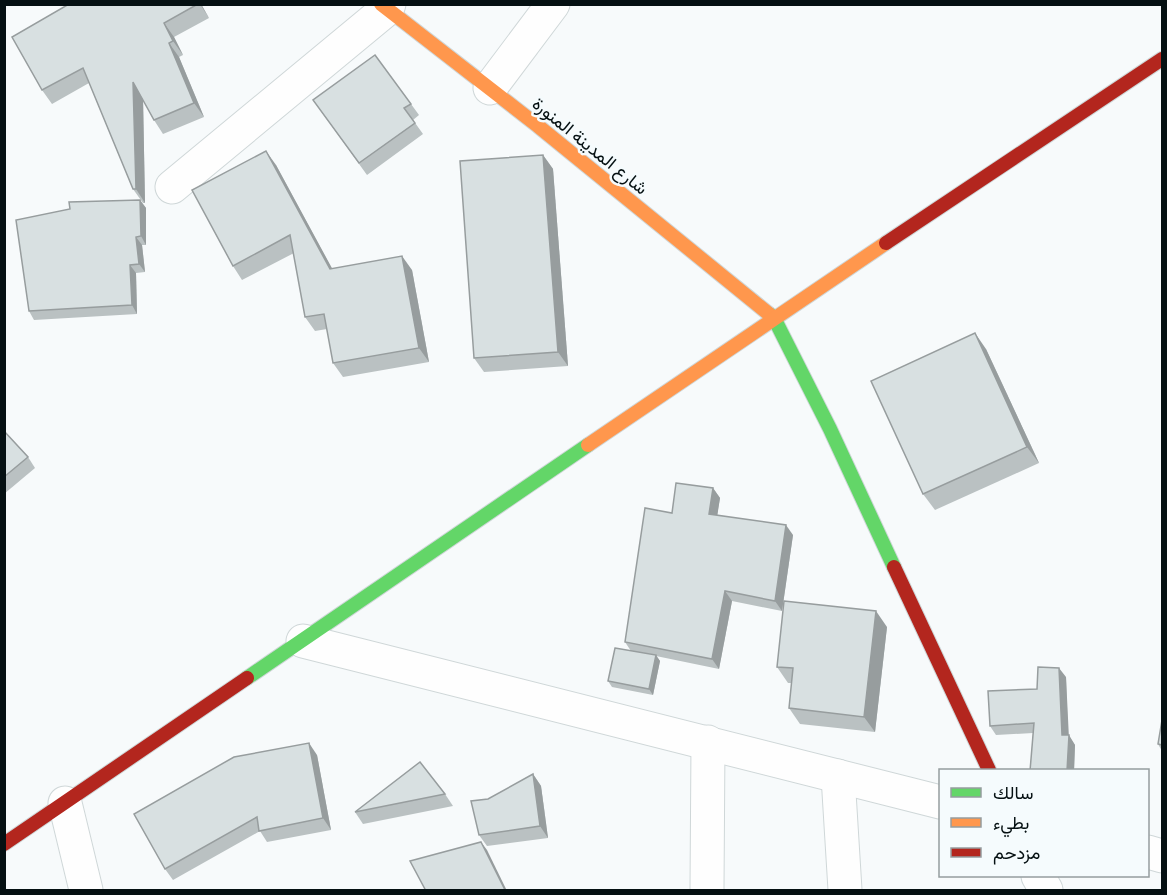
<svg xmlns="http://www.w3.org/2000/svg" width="1167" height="895" font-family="Figtree,Vazirmatn,sans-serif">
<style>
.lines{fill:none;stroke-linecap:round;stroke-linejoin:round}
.street-casing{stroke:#cfd7d8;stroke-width:35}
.fast-casing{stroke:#cfd7d8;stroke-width:16}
.slow-casing{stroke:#cfd7d8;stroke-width:16}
.jam-casing{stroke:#cfd7d8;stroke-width:16}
.street{stroke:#fefefe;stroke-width:33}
.fast{stroke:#63d668;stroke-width:14}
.slow{stroke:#ff974d;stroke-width:14}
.jam{stroke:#b3261e;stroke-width:14}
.wall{fill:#bac1c2}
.shaded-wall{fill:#979d9e}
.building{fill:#d8e0e1;stroke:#979d9e;stroke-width:1.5}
.labels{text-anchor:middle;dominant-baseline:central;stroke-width:5;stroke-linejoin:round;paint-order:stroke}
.street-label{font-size:18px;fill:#051012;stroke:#f5fbfd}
</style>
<rect width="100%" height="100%" fill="#f7fafb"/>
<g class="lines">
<defs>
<g id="street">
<path d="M490,88l63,-84"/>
<path d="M172,187l215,-178 2,-5"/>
<path d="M303,641l637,161"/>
<path d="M838,776l7,114"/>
<path d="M65,803l21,87"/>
<path d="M1148,852l14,4"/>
<path d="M1038,876l8,14"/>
<path d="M707,890l1,-148"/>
</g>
<g id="fast">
<path d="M769,314l5,4 56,111 64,138"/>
<path d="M247,678l341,-233"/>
</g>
<g id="slow">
<path d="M381,4l157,122 231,188"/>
<path d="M588,445l298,-202"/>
</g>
<g id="jam">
<path d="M886,243l276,-184"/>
<path d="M894,567l95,203"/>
<path d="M4,844l243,-166"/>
</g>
</defs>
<use href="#street" class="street-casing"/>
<use href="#fast" class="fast-casing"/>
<use href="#slow" class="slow-casing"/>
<use href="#jam" class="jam-casing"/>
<use href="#street" class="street"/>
<use href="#fast" class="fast"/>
<use href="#slow" class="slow"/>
<use href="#jam" class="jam"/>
</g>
<g class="wall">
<path d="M69,4h132l8,14 -35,19 9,18 -4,2 25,60 -41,17 -9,-14 -11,-20 2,103h-2l-10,-14 -44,-106 -37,21 -10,-14z"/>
<path d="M313,100l98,4 8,11 -6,5 10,14 -56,41z"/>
<path d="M543,155l10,14 15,197 -84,6 -10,-14z"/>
<path d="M276,165l56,104 80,1 17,92 -86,15 -10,-14 -6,-34 -12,2 -10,-14 -11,-64 -52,27 -9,-14z"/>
<path d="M140,200l6,8v37h-4l3,27 -9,1 1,41 -103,6 -5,-9z"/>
<path d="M986,349l53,114 -104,47 -12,-16z"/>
<path d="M4,431l24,26 7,11 -31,26z"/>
<path d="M713,488l7,10 -3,17 76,20 -11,76 -50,-10 -13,68 -63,-13 4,5 -7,34 -41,-8 -4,-6 23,-30 -6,-9 47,-129z"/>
<path d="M887,627l-12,105 -75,-8 -11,-16 3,-25h-4l-11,-16z"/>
<path d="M1066,677l2,58 7,10 -1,26h-44l3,-38 -37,2 -6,-9z"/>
<path d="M1162,720v31l-4,-7z"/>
<path d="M317,755l14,75 -64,12 -7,-11 -87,49 -8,-11z"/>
<path d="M533,774l8,12 7,52 -61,8 -8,-11z"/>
<path d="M445,794l8,12 -90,18 -8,-12z"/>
</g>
<g class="shaded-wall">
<path d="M200,4h1l8,14z"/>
<path d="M164,23l10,14 9,18 -10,-14z"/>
<path d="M169,43l10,14 25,60 -10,-14z"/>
<path d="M133,82l10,14 2,107 -9,-14z"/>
<path d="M266,151l10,14 64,118 -10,-14z"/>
<path d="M543,155l10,14 15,197 -10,-14z"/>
<path d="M140,200l6,8v37l-5,-9z"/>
<path d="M136,237l6,8 3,27 -6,-8z"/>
<path d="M402,256l10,14 17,92 -10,-14z"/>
<path d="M130,265l6,8 1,41 -5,-9z"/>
<path d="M975,333l11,16 53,114 -12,-16z"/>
<path d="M713,488l7,10 -4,26 -7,-10z"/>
<path d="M786,525l7,10 -11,76 -7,-10z"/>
<path d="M725,591l7,10 -13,68 -7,-10z"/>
<path d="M876,611l11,16 -12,105 -11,-15z"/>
<path d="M656,655l4,6 -7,34 -4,-6z"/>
<path d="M1059,668l7,9 3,62v-4l6,10 -1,26h-7l-5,-36z"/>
<path d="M309,743l8,12 14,75 -8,-12z"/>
<path d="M533,774l8,12 7,52 -8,-12z"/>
<path d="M481,842l6,8 20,41h-2z"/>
</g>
<g class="building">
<path d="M69,4h129l-34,19 9,18 -4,2 25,60 -40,17 -21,-38 3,107h-3l-50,-121 -41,22 -30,-53z"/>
<path d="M375,55l36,49 -7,4 11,15 -56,40 -46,-63z"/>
<path d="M266,151l64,118 72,-13 17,92 -86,15 -9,-49 -19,3 -15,-82 -57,31 -41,-76z"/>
<path d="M543,155l15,197 -84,6 -14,-197z"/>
<path d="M140,200l1,36 -5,1 3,27 -9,1 2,40 -103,6 -13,-91 54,-11 -1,-7z"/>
<path d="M975,333l52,114 -104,47 -52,-113z"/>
<path d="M4,431l24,26 -24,20z"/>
<path d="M676,483l37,5 -4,26 77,11 -11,76 -50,-10 -13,68 -87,-17 20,-134 27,5z"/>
<path d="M784,601l92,10 -12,106 -75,-9 4,-40 -16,-1z"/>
<path d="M615,648l41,7 -7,34 -41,-8z"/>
<path d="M1038,667l21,1 3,67h7l-2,36h-37l4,-48 -44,3 -2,-35 49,-2z"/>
<path d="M1162,720v25l-4,-1z"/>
<path d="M309,743l14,75 -64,13 -2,-14 -92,52 -31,-55 100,-57z"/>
<path d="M420,762l25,32 -90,18z"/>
<path d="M533,774l7,52 -61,9 -8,-34 17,-2z"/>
<path d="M481,842l24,48 -1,1h-78l-16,-30z"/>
</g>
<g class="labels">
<g class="street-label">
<text transform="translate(590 146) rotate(39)">شارع المدينة المنورة</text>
</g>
</g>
<rect width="1167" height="895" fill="none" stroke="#051012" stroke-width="12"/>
<rect x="939" y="769" width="210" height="108" fill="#f5fbfd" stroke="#959d9f" stroke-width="1.5"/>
<rect x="951" y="788" width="30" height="9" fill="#63d668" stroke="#959d9f" stroke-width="1.5"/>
<text x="993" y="799" font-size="18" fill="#051012">سالك</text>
<rect x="951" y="818" width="30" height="9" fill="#ff974d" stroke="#959d9f" stroke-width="1.5"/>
<text x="993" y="829" font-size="18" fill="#051012">بطيء</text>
<rect x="951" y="848" width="30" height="9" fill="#b3261e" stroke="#959d9f" stroke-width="1.5"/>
<text x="993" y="859" font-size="18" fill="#051012">مزدحم</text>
</svg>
